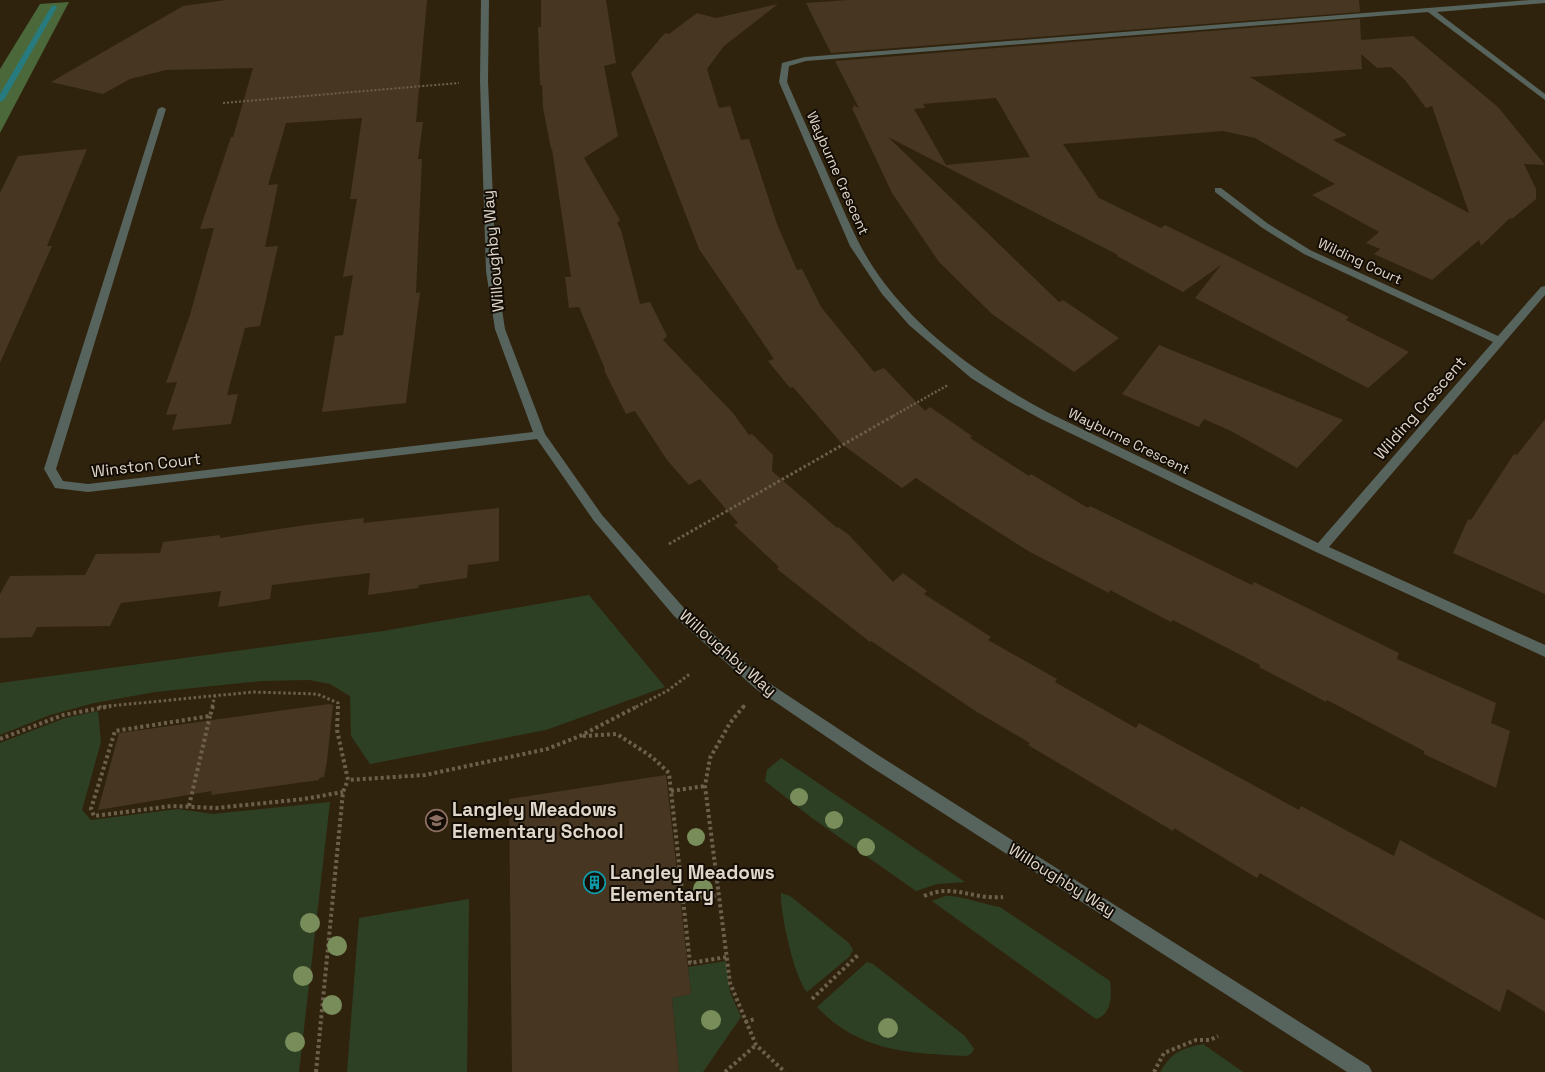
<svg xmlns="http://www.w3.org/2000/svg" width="1545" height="1072" font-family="'Space Grotesk',sans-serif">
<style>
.green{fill:#2e4024}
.forest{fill:#4a683a}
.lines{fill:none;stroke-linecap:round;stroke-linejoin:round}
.stream{fill:#277b7e;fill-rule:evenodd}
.building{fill:#463622;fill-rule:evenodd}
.path-far3{stroke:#6c604d;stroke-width:2;stroke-dasharray:2 2;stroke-linecap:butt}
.path-far2{stroke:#6c604d;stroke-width:2.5;stroke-dasharray:2 2;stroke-linecap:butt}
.path-far1{stroke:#6c604d;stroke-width:3;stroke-dasharray:2.5 2.5;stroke-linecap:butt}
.path{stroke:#6c604d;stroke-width:4;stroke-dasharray:3 3;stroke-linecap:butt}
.minor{fill:#57645e;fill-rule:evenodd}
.tree{fill:#798d5b}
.labels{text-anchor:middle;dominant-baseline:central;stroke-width:4;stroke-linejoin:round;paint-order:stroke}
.far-street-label{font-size:14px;fill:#e0d7ca;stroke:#130d05}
.street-label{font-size:16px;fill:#e0d7ca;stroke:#130d05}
.near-poi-label{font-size:19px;font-weight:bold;fill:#e0d7ca;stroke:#130d05;text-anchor:start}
</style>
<rect width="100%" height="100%" fill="#30230d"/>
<g class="green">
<path d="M589,595l76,92 -119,43 -176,34 -19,-28 -1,-40 -20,-12 -21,-4 -48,1 -106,11 -61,11 -44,12 -50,20v-52l383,-52z"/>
<path d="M98,711l3,31 -19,68 9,10 87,-11 35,5 117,-12 -31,270h-299v-329l65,-25z"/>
<path d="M781,758l184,124 -28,2 -21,7 -104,-73 -47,-37 2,-11z"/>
<path d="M781,893l9,3 59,47 4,7 -4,7 -42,35c-13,-15 -27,-79 -26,-99z"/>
<path d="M945,896c20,0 36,8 55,11l110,74c2,14 2,33 -14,38l-164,-118z"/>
<path d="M469,899l-2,173h-120l12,-154z"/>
<path d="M726,961l4,31 11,25 -38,55h-24l-7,-74 19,-4 -3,-27z"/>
<path d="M867,962l6,2 92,72 9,13 -3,5 -5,2c-58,-3 -106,-4 -149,-49z"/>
<path d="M1203,1044l40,28h-83c12,-20 20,-23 43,-28z"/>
</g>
<path class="forest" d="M69,2l-69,131v-64l40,-65z"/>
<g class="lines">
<path class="stream" d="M54,5l3,2 -53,93 -4,2v-8l51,-87z"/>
</g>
<g class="building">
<path d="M226,0h201l-11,122h7l-5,37h4l-6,134 4,-1 -14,111 -84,9 13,-76 8,-1 10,-60 -10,2 14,-78h-7l12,-81 -76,5 -18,62 10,-1 -13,63 13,-1 -18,80 -15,2 -18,67 11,-1 -7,30 -59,6 5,-16 -11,1 11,-33 -11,1 24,-68 24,-87 -14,1 31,-92h2l20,-69 -87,2 -36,9 -27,15 -52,-12 132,-76z"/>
<path d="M541,0h65l10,63 -12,3 14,70 -34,22 36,62 -3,3 4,7 19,74 10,-2 17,34 -4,4 70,73 16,22 3,-1 21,21 -1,16 65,57 1,-1 11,8 44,47 10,-9 24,18 -3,3 67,43 -3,3 69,39 -2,3 81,46 3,-5 160,87 2,-4 93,50 6,-16 145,80v92l-38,-23 -7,23 -240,-139 -3,5 -83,-50 -1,3 -145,-86 2,-2 -53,-31 -106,-71 -1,1 -93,-73 2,-2 -45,-42 4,-2 -38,-44 -11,6 -22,-25 -32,-49 -9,3 -22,-44 1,-1 -26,-62 -10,1 -4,-31h6l-19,-128h-1l-8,-41 -1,-23h-2l-2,-58h3z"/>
<path d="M848,0h511l1,12 -529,41 -25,-50z"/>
<path d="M778,4l-54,42 -17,23 12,39 11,-2 11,34 8,-1 28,85 20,46 5,-1 19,38 53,65 10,-4 41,43 5,-4 42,29 -2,2 59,38 2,-2 57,34 2,-2 162,79 2,-3 145,71 -2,6 99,44 -5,20 19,8 -14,57 -72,-34v-3l-97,-51 -1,2 -67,-35 1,-2 -87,-45 -2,2 -61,-32 -1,3 -79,-41 -68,-43 -46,-31 -14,10 -59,-43 -50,-58 -3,1 -22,-27 6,-2 -75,-110 -68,-176 34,-40 4,1 28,-21 19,5z"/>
<path d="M1360,19l1,21 52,-4 85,71 47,58 -21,-1 12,25v10l-24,20 -2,-1 -29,28 -2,-6 -47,40 -58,-26 6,-5 -14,-6 13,-11 -67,-37 23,-11 -80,-46 -32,-7 -160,13 36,54 62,30 4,-3 63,31 121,61 -3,3 63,32 -41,36 -173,-90 26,-33 -38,27 -66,-36 1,-1 -230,-118 171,165 4,-2 56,38 -45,34 -10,-7 -72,-51 -53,-52 -47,-69 -40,-85h2l-1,-3 6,3 -24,-47zM1361,54l16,14 14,-1 14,13 21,28 6,-2 37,107 -136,-73 14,-5 -97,-58 112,-8zM996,98l34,59 -84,8 -32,-56 11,-1 -2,-4z"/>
<path d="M87,149l-40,97h5l-52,117v-170l18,-37z"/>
<path d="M1159,345l184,75 -46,48 -66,-37 -27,-12 -5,8 -77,-33z"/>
<path d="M1545,419v175l-92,-41 15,-34 3,1 43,-66 3,1z"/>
<path d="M499,508v53l-31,4 -1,13 -48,7 -1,3 -50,7 2,-22 -98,12 -2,14 -52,8 3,-16 -100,12 -11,23 -73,1 -5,10 -32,1v-44l10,-18 75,-1 11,-21 64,-1 3,-11 57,-7v3l86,-13 58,-7 -1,5z"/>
<path d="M329,704l4,1 -6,56 -3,16 -5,1v2l-108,15 1,-4 -114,19 21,-77z"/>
<path d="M666,775l25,219 -19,4 7,74h-167l-3,-273z"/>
</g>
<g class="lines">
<path class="path-far3" d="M223,103l236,-20"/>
<path class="path-far2" d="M893,416l55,-31"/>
<g class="path-far1">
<path d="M669,544l226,-129"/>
<path d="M99,707l154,-15 64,2 21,9v4"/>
<path d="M212,707l3,-11"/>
<path d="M636,707l31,-16 24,-18"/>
<path d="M743,707l2,-2"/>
</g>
<g class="path">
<path d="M213,706l-3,10 -95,15 -24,78 3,7 78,-10 44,2 88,-9 39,-7"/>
<path d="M338,706l-1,24 11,50 77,-5 122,-26 33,-13 58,-30"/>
<path d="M744,706l-14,17 -20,35 -5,28 25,197 26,62 29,27"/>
<path d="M583,736l34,-2 35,23 17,16 21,190 37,-6"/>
<path d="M0,739l63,-24 48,-9"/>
<path d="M671,791l34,-5"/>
<path d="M189,806l21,-90"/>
<path d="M924,896c30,-13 48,4 79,1"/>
<path d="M683,901l35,-6"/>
<path d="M812,999l46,-44"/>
<path d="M745,1022l10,-3"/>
<path d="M316,1072l27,-280 5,-12"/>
<path d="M725,1072l31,-27"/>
<path d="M1154,1072l10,-19 32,-13h14l8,-4"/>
</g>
<g class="minor">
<path d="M481,0h8l-1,81 8,190 9,58 40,105 57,81 82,93 82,73 112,74 491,311 3,6h-25l-479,-307 -112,-76 -82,-73 -80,-95 -57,-82 -449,53 -33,-4 -11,-19 114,-360 4,-2 4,2 -110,360 7,12 25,3 445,-52 -38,-103 -9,-58 -6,-190z"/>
<path d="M1530,0h15v3l-108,9 108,82v6l-117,-88 -622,49 -17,5 -2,16c16,37 33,74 49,111 11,25 22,51 37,74 43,65 109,110 176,146l269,130 175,-201 -189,-88 -43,-27 -46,-35v-4h6l46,35 43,27 188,86 43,-49 4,-1v9l-216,252 216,98v12l-229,-105 -275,-133 -33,-18 -37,-23 -62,-53 -27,-31 -32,-48 -71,-164 3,-19 23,-6z"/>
</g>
</g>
<g class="tree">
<circle cx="799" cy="797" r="9"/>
<circle cx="834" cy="820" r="9"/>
<circle cx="696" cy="837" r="9"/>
<circle cx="866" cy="847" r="9"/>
<circle cx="703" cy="889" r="10"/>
<circle cx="310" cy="923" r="10"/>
<circle cx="337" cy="946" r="10"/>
<circle cx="303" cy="976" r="10"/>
<circle cx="332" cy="1005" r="10"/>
<circle cx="711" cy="1020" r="10"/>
<circle cx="888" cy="1028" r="10"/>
<circle cx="295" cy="1042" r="10"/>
</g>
<defs>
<symbol id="school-ring" viewBox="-11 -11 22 22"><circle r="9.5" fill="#130d05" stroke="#8d6e63" stroke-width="1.5"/><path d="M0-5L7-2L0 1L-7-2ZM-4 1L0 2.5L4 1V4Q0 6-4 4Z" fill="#8d6e63"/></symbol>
<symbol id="building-ring" viewBox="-11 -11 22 22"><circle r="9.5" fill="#130d05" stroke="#0f9aa8" stroke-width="1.5"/><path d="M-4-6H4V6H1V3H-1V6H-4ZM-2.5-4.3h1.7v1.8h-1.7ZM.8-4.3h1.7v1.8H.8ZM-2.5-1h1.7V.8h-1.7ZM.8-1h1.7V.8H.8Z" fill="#0f9aa8"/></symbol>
</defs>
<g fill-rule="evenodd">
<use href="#school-ring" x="424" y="808" width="25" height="25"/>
<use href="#building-ring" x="582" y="870" width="25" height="25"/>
</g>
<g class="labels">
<g class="far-street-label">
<text transform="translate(838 173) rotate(66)">Wayburne Crescent</text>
<text transform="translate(1360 261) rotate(25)">Wilding Court</text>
<text transform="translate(1129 441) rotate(26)">Wayburne Crescent</text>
</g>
<g class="street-label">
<text transform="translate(493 251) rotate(-95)">Willoughby Way</text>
<text transform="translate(1420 408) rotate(-49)">Wilding Crescent</text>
<text transform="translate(146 465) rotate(-7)">Winston Court</text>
<text transform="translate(728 653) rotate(41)">Willoughby Way</text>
<text transform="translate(1062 880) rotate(32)">Willoughby Way</text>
</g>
<g class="near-poi-label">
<text x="452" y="809">Langley Meadows<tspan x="452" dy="22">Elementary School</tspan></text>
<text x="610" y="872">Langley Meadows<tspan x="610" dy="22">Elementary</tspan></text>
</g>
</g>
</svg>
